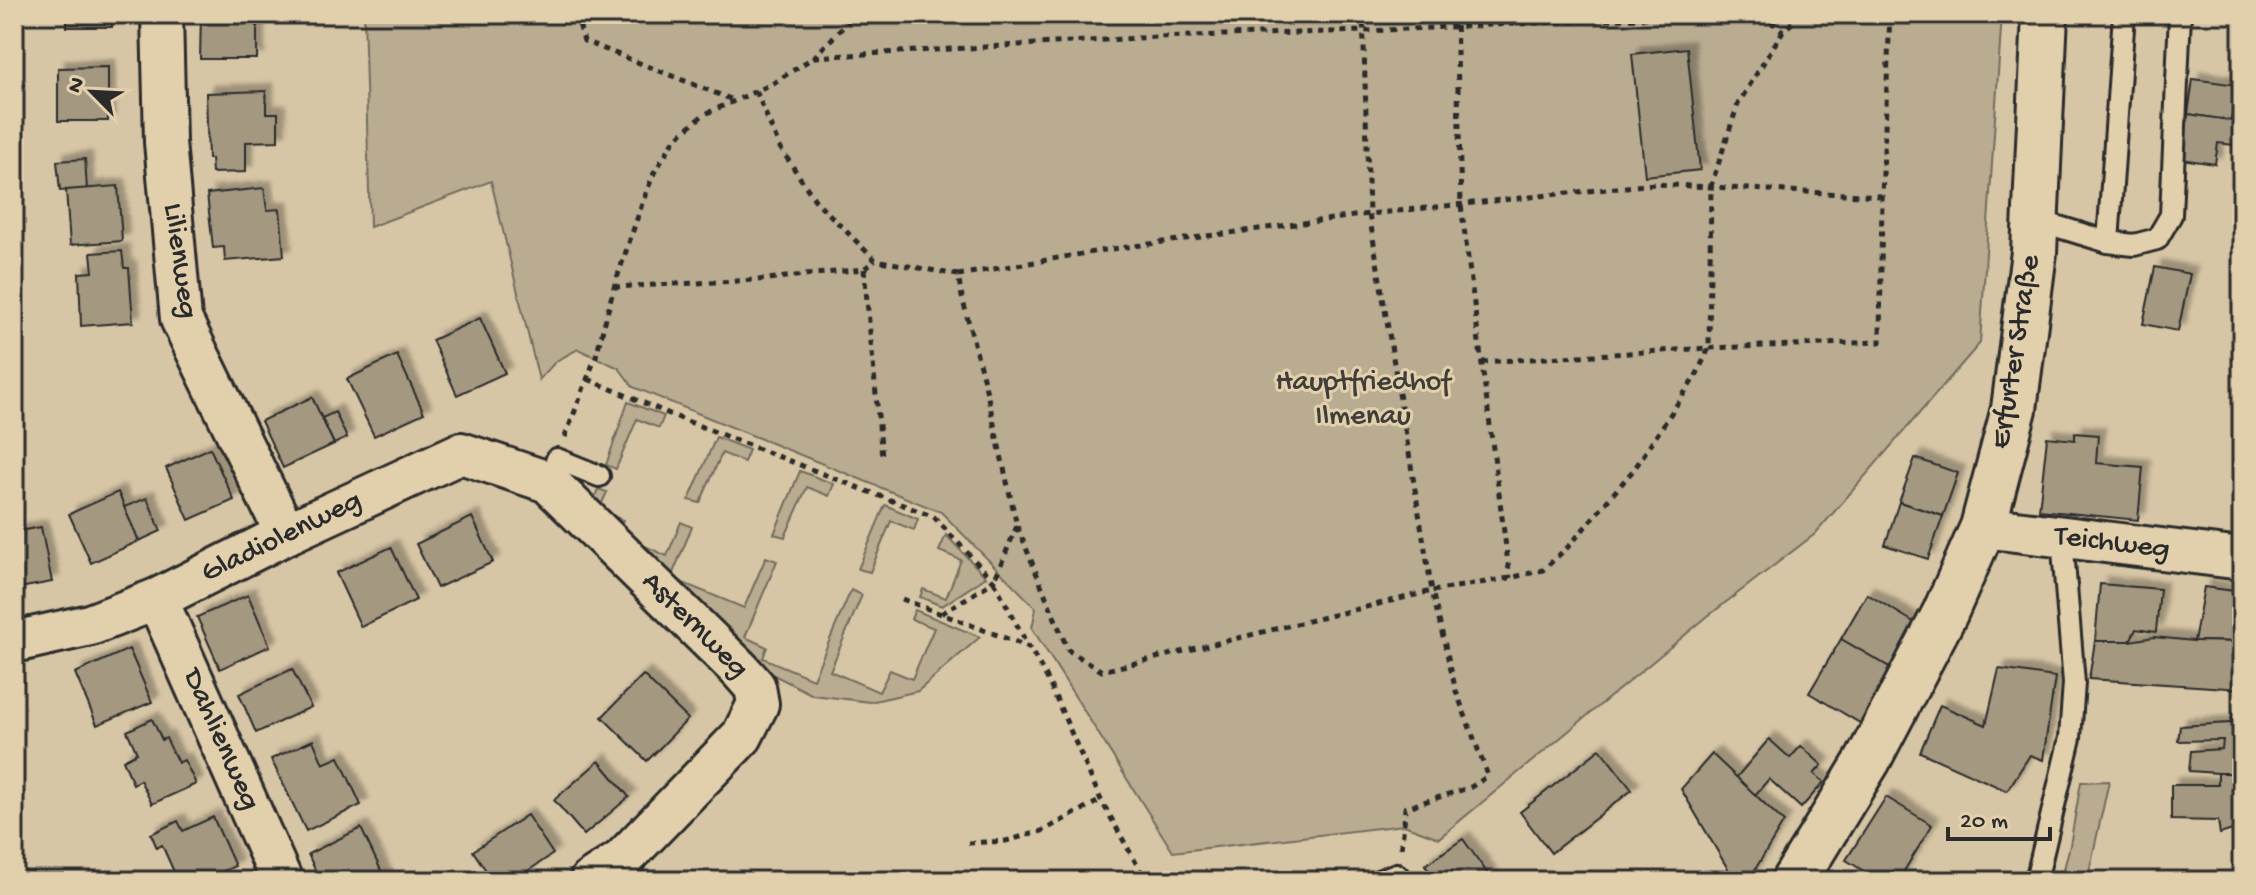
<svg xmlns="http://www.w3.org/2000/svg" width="2256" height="895" font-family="'Gochi Hand',sans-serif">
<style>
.green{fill:#baac91;stroke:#726c5e;stroke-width:2}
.building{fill:#a49881;stroke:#2b2b2b;stroke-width:2;filter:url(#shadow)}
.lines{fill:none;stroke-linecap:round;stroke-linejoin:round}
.lane-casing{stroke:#2b2b2b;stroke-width:26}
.street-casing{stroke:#2b2b2b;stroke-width:46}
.secondary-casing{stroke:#2b2b2b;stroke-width:50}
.path{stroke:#2b2b2b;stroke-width:5;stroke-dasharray:6 6;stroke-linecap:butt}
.lane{stroke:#e2d0ad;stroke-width:20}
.street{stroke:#e2d0ad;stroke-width:40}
.secondary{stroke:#e2d0ad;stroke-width:44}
.labels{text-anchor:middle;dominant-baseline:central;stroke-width:6;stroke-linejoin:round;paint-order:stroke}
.street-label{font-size:30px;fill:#2b2b2b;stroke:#e2d0ad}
.park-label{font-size:30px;fill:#403e3a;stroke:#e2d0ad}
</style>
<defs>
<filter id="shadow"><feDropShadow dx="7" dy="-7" stdDeviation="2" flood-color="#0004"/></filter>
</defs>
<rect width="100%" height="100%" fill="#d7c6a5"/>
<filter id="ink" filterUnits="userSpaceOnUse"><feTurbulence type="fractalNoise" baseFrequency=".0125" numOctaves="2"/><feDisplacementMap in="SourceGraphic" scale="16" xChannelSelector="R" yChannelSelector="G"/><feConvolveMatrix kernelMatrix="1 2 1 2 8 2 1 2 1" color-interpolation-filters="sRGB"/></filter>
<g filter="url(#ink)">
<g class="green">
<path d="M364,14h1638l-22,329 -165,191 -107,82 -269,222 -35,-13 -231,27 -141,-224 4,-20 -95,-96 -308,-125 -14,-19 -41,-19 -22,12 -17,19 -48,-199 -121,46z"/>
<path d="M628,402l36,14 -5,12 -22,-9 -21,50 -10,-4z"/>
<path d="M716,437l33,13 -5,12 -22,-9 -22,50 -11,-3z"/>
<path d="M800,471l34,13 -5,12 -22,-9 -22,50 -11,-3z"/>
<path d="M598,489l9,3 -8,18 24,10 -4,9 10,10 38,17 14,-34 11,5 -21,51 73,30 22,-51 11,4 -32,76 22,10 -4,11 50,21 38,-89 11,5 -32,76 49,21 11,-22 22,9 22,-51 -23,-9 4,-9 65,27 -62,54 -48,11 -57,-7 -55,-28 -167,-160z"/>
<path d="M885,505l33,14 -4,11 -23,-9 -21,51 -12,-3z"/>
<path d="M946,535l40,42 -44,29 -22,-9 3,-8 23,9 15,-38 -22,-9z"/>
<path d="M2109,781l-22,100h-26l9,-36 11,-63z"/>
</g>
<g class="building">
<rect x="67" y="14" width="45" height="13"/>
<path d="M201,14h56v45h-57z"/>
<path d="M1687,48l13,122 -55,6 -13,-122z"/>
<path d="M108,67v54h-50v-53z"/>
<path d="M2193,79l44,6 -6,36 -43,-7z"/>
<path d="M266,91v22h12v28l-32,1v30l-34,1 -1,-14h-3l-2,-66z"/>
<path d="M2188,114l54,8v24l-24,-3 -3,21 -34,-5z"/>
<path d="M85,159l2,30 -27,2 -3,-30z"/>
<path d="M118,186l4,55 -52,4 -4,-55z"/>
<path d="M264,188l3,22 13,-1 4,47 -59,5 -1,-14 -11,1 -6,-54z"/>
<path d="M122,251l2,17h5l4,54 -52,4 -2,-53 14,-1 -2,-19z"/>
<path d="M2155,267l35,7 -12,57 -35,-7z"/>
<path d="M480,318l25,55 -48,22 -25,-55z"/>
<path d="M397,355l27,58 -50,23 -27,-57z"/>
<path d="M312,397l22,47 -51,24 -22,-47z"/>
<path d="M335,412l12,26 -13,6 -12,-26z"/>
<path d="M2075,433l23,2 -2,28 47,4 -5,53 -99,-10 8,-73 28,3z"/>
<path d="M210,448l24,52 -45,20 -23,-52z"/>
<path d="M1915,458l43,15 -15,43 -44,-14z"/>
<path d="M118,492l21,49 -48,22 -22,-49z"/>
<path d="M147,498l14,33 -22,10 -15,-34z"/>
<path d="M1899,502l44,14 -15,43 -43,-14z"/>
<path d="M472,517l21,45 -56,26 -21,-44z"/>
<path d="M41,527l11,55 -38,7v-57z"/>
<path d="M391,547l25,53 -55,27 -25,-54z"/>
<path d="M2100,584l60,5 -4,43 -20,-3 -6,12h-35z"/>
<path d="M2204,587l38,5v50l-48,-1z"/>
<path d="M1867,594l50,30 -26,44 -50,-29z"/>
<path d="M248,595l22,51 -50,23 -23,-52z"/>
<path d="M2154,637l40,4 48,1v47l-153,-10 6,-38h35z"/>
<path d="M1841,639l50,29 -31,55 -51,-30z"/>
<path d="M129,649l23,53 -55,23 -22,-52z"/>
<path d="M292,669l19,38 -55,26 -17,-39z"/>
<path d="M1999,669l56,8 -12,83 -13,-5 -23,36 -87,-39 20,-47 46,20z"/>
<path d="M643,675l45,44 -41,42 -45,-44z"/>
<path d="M2242,695v29l-12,-1z"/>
<path d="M152,719l10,21 4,-2 12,25 6,-3 12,24 -44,20 -12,-24 -7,4 -10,-24 14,-7 -10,-22z"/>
<path d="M2230,723l12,1v49h-24l-29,-2 2,-20 31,-2 1,-9 -45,1 2,-15z"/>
<path d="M1769,739l21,19 11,-12 21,19 -8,9 10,8 -23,26 -32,-29 -14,16 -19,-17z"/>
<path d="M313,740l10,24 16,-7 22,48 -55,26 -35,-72z"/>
<path d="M1600,749l32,41 -81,63 -31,-41z"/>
<path d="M1712,754l72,68 -36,59h-13l-54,-92z"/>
<path d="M599,761l30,36 -45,38 -30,-35z"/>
<path d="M2218,773h24v54l-22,7 -2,-13 -47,-1v-35h47z"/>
<path d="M1886,797l46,28 -34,56h-18l-34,-21z"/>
<path d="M527,815l26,39 -40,27h-20l-20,-30z"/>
<path d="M213,817l22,49 -34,15h-23l-16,-36 -5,3 -6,-14 27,-13 5,10z"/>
<path d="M361,828l25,53h-66l-12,-27z"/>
<path d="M1463,839l30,42h-57l-11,-16z"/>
</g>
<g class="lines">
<defs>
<g id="lane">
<path d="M2036,220l72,22 26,3 23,-6 14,-24 9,-201"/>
<path d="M2108,242l16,-228"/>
<path d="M548,482l9,-23 42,17"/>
<path d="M1378,881l18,-7 8,7"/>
<path d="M2036,881l34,-143 4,-55 -12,-145"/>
</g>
<g id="street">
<path d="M162,14l3,128 16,177 105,215"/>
<path d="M1983,527l259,32"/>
<path d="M157,599l125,282"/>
<path d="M14,642l76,-17 67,-26 129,-65 175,-81 87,29 192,188 15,17 3,17 -16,32 -120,124 -32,21"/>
</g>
<path id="secondary" d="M1794,881l74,-121 77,-147 38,-86 31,-118 20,-157 11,-238"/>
</defs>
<use href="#lane" class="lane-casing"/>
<use href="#street" class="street-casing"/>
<use href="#secondary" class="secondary-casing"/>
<g class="path">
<path d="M576,14l8,27 149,59"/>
<path d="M1456,14l5,191 49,373"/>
<path d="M1761,14l22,17"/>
<path d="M814,57l342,-20 209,-6 362,-17"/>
<path d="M756,91l23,55 36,54 60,60 83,15 4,22 25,96 30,133 51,124 34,21 330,-80 -63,-377 -6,-200"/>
<path d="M864,269l18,188"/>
<path d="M958,275l147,-25 264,-36 285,-30 228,12"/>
<path d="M614,287l143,-7 107,-11 11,-9"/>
<path d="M1482,362l227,-14 171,-6 2,-146 8,-182"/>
<path d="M588,379l91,39 255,99 60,64 -53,33"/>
<path d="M565,437l31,-81 18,-69 29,-86 11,-28 21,-34 28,-24 69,-31 42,-27 34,-35 4,-8"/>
<path d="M1017,526l-23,55 34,65"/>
<path d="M902,599l127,48 18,31 54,122 45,81"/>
<path d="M968,843l38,-2 36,-10 59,-31"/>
<path d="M1401,848l3,-23 1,-17 66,-21 17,-11 -32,-85 -24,-100 78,-13 33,-8 27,-25 65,-77 62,-94 12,-26 2,-162 27,-82 45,-73 19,-17"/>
</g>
<use href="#lane" class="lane"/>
<use href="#street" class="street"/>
<use href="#secondary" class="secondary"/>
</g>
</g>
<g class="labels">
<g class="street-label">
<text transform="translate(179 261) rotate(82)">Lilienweg</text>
<text transform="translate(2017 352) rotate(-81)">Erfurter Straße</text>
<text transform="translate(282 538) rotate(-26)">Gladiolenweg</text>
<text transform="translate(2112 544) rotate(7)">Teichweg</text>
<text transform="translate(694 626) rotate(45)">Asternweg</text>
<text transform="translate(220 740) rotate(66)">Dahlienweg</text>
</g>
<g class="park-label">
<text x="1363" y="383">Hauptfriedhof<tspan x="1363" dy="34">Ilmenau</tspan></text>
</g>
</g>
<rect width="2256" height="895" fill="none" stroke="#e2d0ad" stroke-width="48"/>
<rect x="24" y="24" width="2208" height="847" fill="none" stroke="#2b2b2b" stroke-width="3" filter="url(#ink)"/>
<g transform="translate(92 92) rotate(294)" stroke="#e2d0ad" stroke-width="6" paint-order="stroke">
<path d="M0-6L14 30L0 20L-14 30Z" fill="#2b2b2b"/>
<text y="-12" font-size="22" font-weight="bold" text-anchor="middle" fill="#2b2b2b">N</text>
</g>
<path d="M1948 827v12h102v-12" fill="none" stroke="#2b2b2b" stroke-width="4"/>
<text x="1960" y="827" font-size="24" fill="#2b2b2b" stroke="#e2d0ad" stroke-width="6" paint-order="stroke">20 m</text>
</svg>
